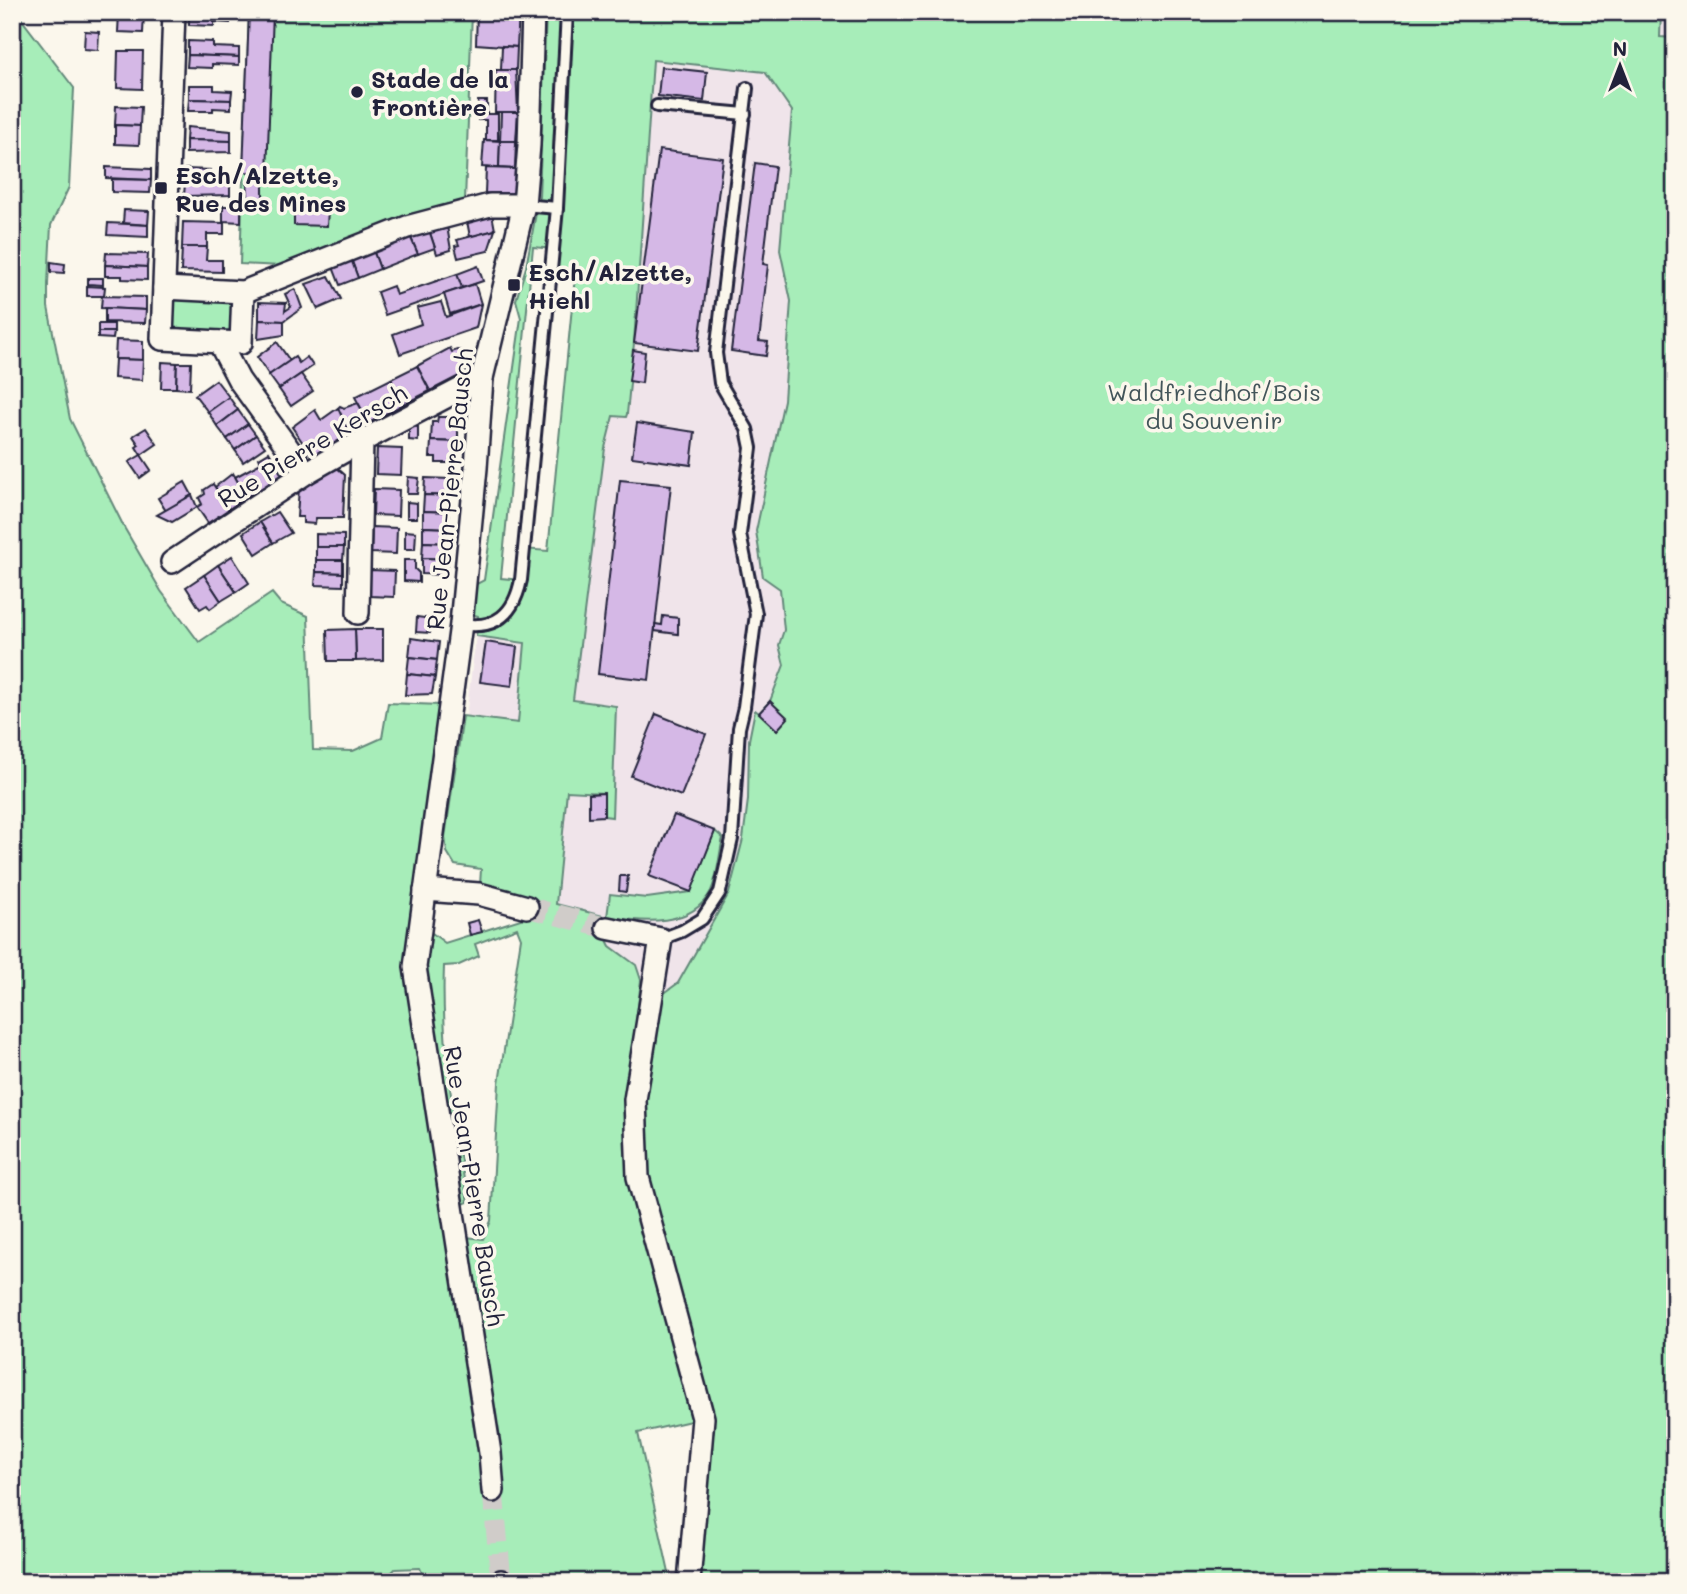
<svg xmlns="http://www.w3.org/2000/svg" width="1687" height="1594" font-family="Mali,sans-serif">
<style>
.built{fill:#f0e4ea;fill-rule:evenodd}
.green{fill:#a7edb9;stroke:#64887a;stroke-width:2;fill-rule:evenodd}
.building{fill:#d5b8e6;stroke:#22223b;stroke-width:2}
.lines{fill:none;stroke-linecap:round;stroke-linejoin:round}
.minor-tunnel{stroke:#d0ccc9;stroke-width:21;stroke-dasharray:21 10;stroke-linecap:butt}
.service-casing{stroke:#22223b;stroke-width:16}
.minor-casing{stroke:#22223b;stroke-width:26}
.service{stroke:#fbf7ec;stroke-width:10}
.minor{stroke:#fbf7ec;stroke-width:21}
.poi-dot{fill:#22223b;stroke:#fbf7ec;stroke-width:2.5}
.labels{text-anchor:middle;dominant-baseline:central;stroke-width:7;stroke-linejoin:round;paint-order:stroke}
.poi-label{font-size:24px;font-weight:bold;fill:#22223b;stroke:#fbf7ec;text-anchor:start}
.park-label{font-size:24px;fill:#43555a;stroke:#fbf7ec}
.street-label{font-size:24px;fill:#22223b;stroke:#fbf7ec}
</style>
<rect width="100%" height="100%" fill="#fbf7ec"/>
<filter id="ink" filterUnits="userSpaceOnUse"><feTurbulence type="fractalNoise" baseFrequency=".0143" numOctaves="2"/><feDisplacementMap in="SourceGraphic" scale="14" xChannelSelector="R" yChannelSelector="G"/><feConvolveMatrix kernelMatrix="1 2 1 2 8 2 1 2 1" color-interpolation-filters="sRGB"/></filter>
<g filter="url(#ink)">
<g class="built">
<path d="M1661,12h14v26l-15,-1z"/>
<path d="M653,60l112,12 27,39 -12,139 11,51 -7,99 -28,131 24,58 4,41 -5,15 5,20 -14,36 -11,12 -4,-2 -6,29 -1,60 -5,39 -14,54 -51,91 -15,10 -6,29 -20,-5 4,-38 -5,-15 -26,-19 -4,-7 2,-22 -53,-12 12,-114 37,2 8,24 -39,-116 32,-253 8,-32 16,-35 5,-38zM715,832l-20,78 -85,-16 37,4 44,-6z"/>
<path d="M476,636l49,6 -7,82 -52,-7z"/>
</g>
<g class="green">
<path d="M12,12h4l58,76 -5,99 -18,38 -3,59v23l22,112 55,110 36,62 38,51 73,-49 9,11 27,12 5,134 40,1 29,-13 6,-35 53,2 -26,262 17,-34 13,10 82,-26 2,-21 -49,-11 1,-16 -26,-4 -8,-13 -2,-15 18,-121 55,7 7,-80 -49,-7 2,-20 -7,-2 4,-29 9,-5 37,-262 -5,-18 10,-33 13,-70 7,-185h1115l-1,25 15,1v1544h-976l14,-166 -67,-240 -2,-88 8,-46 11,-48 15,-11 51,-90 14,-54 5,-39 1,-60 6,-30 4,3 11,-12 14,-36 -5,-20 5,-15 -4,-41 -17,-12 -7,-46 28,-131 7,-99 -11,-51 12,-139 -27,-39 -112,-12 -19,283 -7,71 -1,3 -13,-1 -8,32 -32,252 43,6 -4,111 -8,-1 -1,-23 -36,-2 -11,113 51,13 3,-23 37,4 43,-6 25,-61 8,7c-4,16 -5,38 -12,53 -19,37 -69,31 -103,26l-2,21 4,8 26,19 5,15c-7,65 -18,128 -14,194l68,246 -57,13 33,149h-245l-6,-14 -25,1 -12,13h-371zM533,247l20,2 -2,24 24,3 -27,275 -24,-2 -3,31 -20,-2zM517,928l4,10 -22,145 -8,138 -8,18 -17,-2 -5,-32 7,-3c-14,-79 -27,-156 -24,-236l15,-1 20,-9 -4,-12z"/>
<path d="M249,12h223l-7,189 -183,65 -42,-2z"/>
<path d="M170,294l66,4 -2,38 -66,-4z"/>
</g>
<g class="building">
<path d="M249,12h24l-6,161 -24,-1z"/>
<path d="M477,12h42l-2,35 -41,-3z"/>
<path d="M119,13l25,1 -1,19 -25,-1z"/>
<path d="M189,13l41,1v9l-16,-1v4l-25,-1z"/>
<path d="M85,31l14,1 -1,18 -14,-1z"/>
<path d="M188,41l25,1v5l26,1v9l-51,-2z"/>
<path d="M502,46l15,1 -1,23h-15z"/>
<path d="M118,51h25l-1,38 -25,-1z"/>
<path d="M188,55l51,2v8l-27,-1v4l-25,-1z"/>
<path d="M661,67l46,5 -3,29 -46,-5z"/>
<path d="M496,70h20l2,42h-23z"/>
<path d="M189,85h25v5l18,1 -1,9 -42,-1z"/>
<path d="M189,99l42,1v9l-18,-1v3h-25z"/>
<path d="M478,101h9v13h11v26h-12v-20h-8z"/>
<path d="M116,106l25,1 -1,19 -25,-1z"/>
<path d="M501,112h17l-2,29h-16z"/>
<path d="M115,125l25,1 -1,19 -24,-1z"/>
<path d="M187,127l44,4v10l-45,-1z"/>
<path d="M186,140l45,1v11l-45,1z"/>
<path d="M484,140l16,1 -1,27 -17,-1z"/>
<path d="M500,141h16l-1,28 -16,-1z"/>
<path d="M659,150l64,8 -25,193 -64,-8z"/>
<path d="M755,163l20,3 -12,98 5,1 -9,76 9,1 -2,14 -35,-5z"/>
<path d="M106,167l45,2v11l-45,-2z"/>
<path d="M486,168l29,1 -1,25 -29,-1z"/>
<path d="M185,169l25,1v4h21l-1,10 -45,-1z"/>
<path d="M112,179l39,1 -1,13 -38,-1z"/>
<path d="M247,181h16v28h-14z"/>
<path d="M185,183l45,1v11l-46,1z"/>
<path d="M223,206h18v16l-18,-1z"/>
<path d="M294,208l34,1 -1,17 -33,-1z"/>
<path d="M124,210l25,1 -1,14 -25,-2z"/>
<path d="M492,214l3,16 -25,7 -3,-16z"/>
<path d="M183,222l41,1v11h-17v13h-25z"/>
<path d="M108,223l40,2v12l-41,-2z"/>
<path d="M447,226l4,24 -14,4 -8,-24z"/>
<path d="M429,230l6,18 -17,6 -8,-18z"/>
<path d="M495,230l-7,21 -30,7 -3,-12 4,-1 -2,-5z"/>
<path d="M410,236l8,18 -38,15 -7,-19z"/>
<path d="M182,247h25l-1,13h16v12l-41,-1z"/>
<path d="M373,250l7,19 -22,9 -7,-19z"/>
<path d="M106,253l42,1 -1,13 -42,-2z"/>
<path d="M351,259l7,19 -18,7 -7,-18z"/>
<path d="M51,262l14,2 -1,9 -13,-1z"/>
<path d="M105,265l42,2v13l-25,-1v-3h-17z"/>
<path d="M478,266l5,15 -21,7 -5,-14z"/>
<path d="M457,274l5,14 -77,27 -8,-23 16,-6 3,9z"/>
<path d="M329,276l12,23 -23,10 -12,-25z"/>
<path d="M88,278h15v7l-15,-1z"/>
<path d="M475,284l6,20 -31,10 -6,-20z"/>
<path d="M87,286l18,1 -1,9h-17z"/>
<path d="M295,289l7,19 -18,13 -25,-1v-18l27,1 -1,8 6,-4 -6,-13z"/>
<path d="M102,296l44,1v13l-45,-2z"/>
<path d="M441,302l5,15 35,-13 -5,24 -76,26 -7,-20 28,-10 -4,-16z"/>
<path d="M105,308l41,2 -1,13 -40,-1z"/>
<path d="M259,320l25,1v14l-26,4z"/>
<rect x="98" y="324" width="16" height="8"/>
<path d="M98,332h16l-1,7 -15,-1z"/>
<path d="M116,340l27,1v19l-28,-1z"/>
<path d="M277,342l13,19 -21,14 -12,-18z"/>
<path d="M450,348l2,4 5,-2 14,3 -8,21 -33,17 -13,-25z"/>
<path d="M633,350l12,2 -3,31 -13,-2z"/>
<path d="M295,357l4,6 8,-6 6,9 -34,23 -10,-14z"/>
<path d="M115,359l28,1 -1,20 -28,-2z"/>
<path d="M162,362l15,1 -1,25h-15z"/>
<path d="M177,363h14l-1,26 -14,-1z"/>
<path d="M417,366l13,25 -26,13 -13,-25z"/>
<path d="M301,374l12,17 -22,15 -12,-17z"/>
<path d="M391,379l13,25 -35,19 -14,-26z"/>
<path d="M216,380l13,17 -21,15 -13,-17z"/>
<path d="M229,397l9,13 -21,16 -9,-14z"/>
<path d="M358,403l11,20 -19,12 -12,-27 2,-2 4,2z"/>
<path d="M338,408l12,27 -38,21 -20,-29 23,-17 6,10z"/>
<path d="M238,410l10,14 -21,15 -10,-13z"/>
<path d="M438,417h20v25l-27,-1 1,-19h5z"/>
<path d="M637,423l58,9 -4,33 -59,-8z"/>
<path d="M248,424l8,11 -21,15 -8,-11z"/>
<path d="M409,426l9,1v14l-9,-1z"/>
<path d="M146,428l11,16 -16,11 -5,-8 3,-2 -6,-9z"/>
<path d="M256,435l9,12 -22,15 -8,-12z"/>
<path d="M431,441l27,1 -1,21h-21v-6h-6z"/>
<path d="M377,448l25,1 -1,26 -25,-1z"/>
<path d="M269,452l14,25 -37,20 -11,-20 26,-14 -2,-5z"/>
<path d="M141,455l10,15 -11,8 -11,-16z"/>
<path d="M335,466l10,9 -2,43h-27l-1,6 -12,-1v-6h-6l2,-30z"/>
<path d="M233,473l13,24 -17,12 -14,-22z"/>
<path d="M408,477l11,1 -2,16h-10z"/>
<path d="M425,478l25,1v17l-26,-1z"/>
<path d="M620,480l51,5 -22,195 -51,-6z"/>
<path d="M185,482l7,13 -26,16 -8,-13z"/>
<path d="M213,484l16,25 -21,14 -11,-16 5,-3 -3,-6 6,-4 -1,-4z"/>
<path d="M374,489l25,1 -1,26 -25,-1z"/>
<path d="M192,495l5,12 -25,15 -15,-7z"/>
<path d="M424,495l26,1 -1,16 -26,-1z"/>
<path d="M407,502l10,1v15h-10z"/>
<path d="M423,511l26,1v16l-26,-1z"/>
<path d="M277,512l14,21 -18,10 -13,-21z"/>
<path d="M260,522l13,21 -17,11 -13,-21z"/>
<path d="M372,527l25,1 -1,26 -25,-1z"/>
<path d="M423,527l26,1 -1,15 -25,-1z"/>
<path d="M405,531l11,1 -1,17h-10z"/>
<path d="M316,534l28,1v12h-28z"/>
<path d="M423,542l25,1v16l-26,-1z"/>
<path d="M316,547h28l-1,13h-27z"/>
<path d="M232,556l17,27 -13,9 -18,-27z"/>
<path d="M422,558l26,1 -1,16 -25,-1z"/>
<path d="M316,560h27v13l-27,-1z"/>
<path d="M404,560h11v9l4,4v9l-15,-1z"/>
<path d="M218,565l18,27 -15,9 -17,-26z"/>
<path d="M370,570l25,1 -1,26 -25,-1z"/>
<path d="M316,572l27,1v13l-28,-1z"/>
<path d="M204,575l17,26 -11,8 -3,-4 -7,4 -14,-22z"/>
<path d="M663,616l15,2v16l-23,-3v-7l7,1z"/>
<path d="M417,617l15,2 -2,14 -14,-1z"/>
<path d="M355,629h28v31l-27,1z"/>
<path d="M355,629l1,32h-28l-1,-31z"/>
<path d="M411,638l28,4 -2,18 -28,-3z"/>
<path d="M486,642l31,5 -5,39 -32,-4z"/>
<path d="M409,657l28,3 -2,17 -28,-3z"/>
<path d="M407,674l28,3 -3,17 -27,1z"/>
<path d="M770,701l18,17 -11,12 -18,-17z"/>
<path d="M656,714l50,20 -25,62 -50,-20z"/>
<path d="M604,793v23l-15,1v-23z"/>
<path d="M674,815l41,16 -24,61 -42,-16z"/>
<path d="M620,876h8l-2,16 -7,-1z"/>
<path d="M478,920l4,12 -12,3 -3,-12z"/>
</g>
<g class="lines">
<g class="minor-tunnel">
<path d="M527,907l80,21"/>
<path d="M493,1491l8,90"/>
</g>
<defs>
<g id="service">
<path d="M657,106l88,8"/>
<path d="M524,205l33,3"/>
<path d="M461,624c35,6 53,-10 60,-44l36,-372 10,-196"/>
<path d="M661,939l21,-8 20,-12 18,-27 12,-53 7,-111 5,-21 12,-93 -16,-80 11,-86 -4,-19 -27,-46 -4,-30 31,-265"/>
</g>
<g id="minor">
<path d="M174,12l-12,327 79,4 2,-51"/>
<path d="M164,288l79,4 164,-65 83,-22h34"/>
<path d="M219,342l20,38 67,93"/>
<path d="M172,562l134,-89 56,-32 120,-63"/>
<path d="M358,613l4,-172"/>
<path d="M425,890l54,4 48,13"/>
<path d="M607,928l54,11 -26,161 3,77 65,241 -14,164"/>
<path d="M493,1491l-3,-38 -75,-486 46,-343 15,-156 6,-90 42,-173 5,-60 4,-133"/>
<path d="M501,1581v1"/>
</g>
</defs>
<use href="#service" class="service-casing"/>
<use href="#minor" class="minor-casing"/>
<use href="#service" class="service"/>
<use href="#minor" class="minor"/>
</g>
</g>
<g class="poi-dot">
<circle cx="357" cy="92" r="7"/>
<rect x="154" y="181" width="14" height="14" rx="3.5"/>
<rect x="507" y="278" width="14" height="14" rx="3.5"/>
</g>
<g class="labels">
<g class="poi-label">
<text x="371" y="78">Stade de la<tspan x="371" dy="28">Frontière</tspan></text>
<text x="175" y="174">Esch/Alzette,<tspan x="175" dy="28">Rue des Mines</tspan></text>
<text x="528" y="271">Esch/Alzette,<tspan x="528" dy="28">Hiehl</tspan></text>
</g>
<g class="park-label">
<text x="1214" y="391">Waldfriedhof/Bois<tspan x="1214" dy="28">du Souvenir</tspan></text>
</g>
<g class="street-label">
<text transform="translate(312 445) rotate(-31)">Rue Pierre Kersch</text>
<text transform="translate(449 489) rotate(-84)">Rue Jean-Pierre Bausch</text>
<text transform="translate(475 1186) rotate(81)">Rue Jean-Pierre Bausch</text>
</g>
</g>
<rect width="1687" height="1594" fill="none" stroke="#fbf7ec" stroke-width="42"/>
<rect x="21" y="21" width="1645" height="1552" fill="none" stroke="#22223b" stroke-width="2.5" filter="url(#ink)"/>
<g transform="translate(1620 66)" stroke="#fbf7ec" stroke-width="5" paint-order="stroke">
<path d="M0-5L12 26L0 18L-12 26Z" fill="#22223b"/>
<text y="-10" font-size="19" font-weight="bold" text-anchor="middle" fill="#22223b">N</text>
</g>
</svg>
